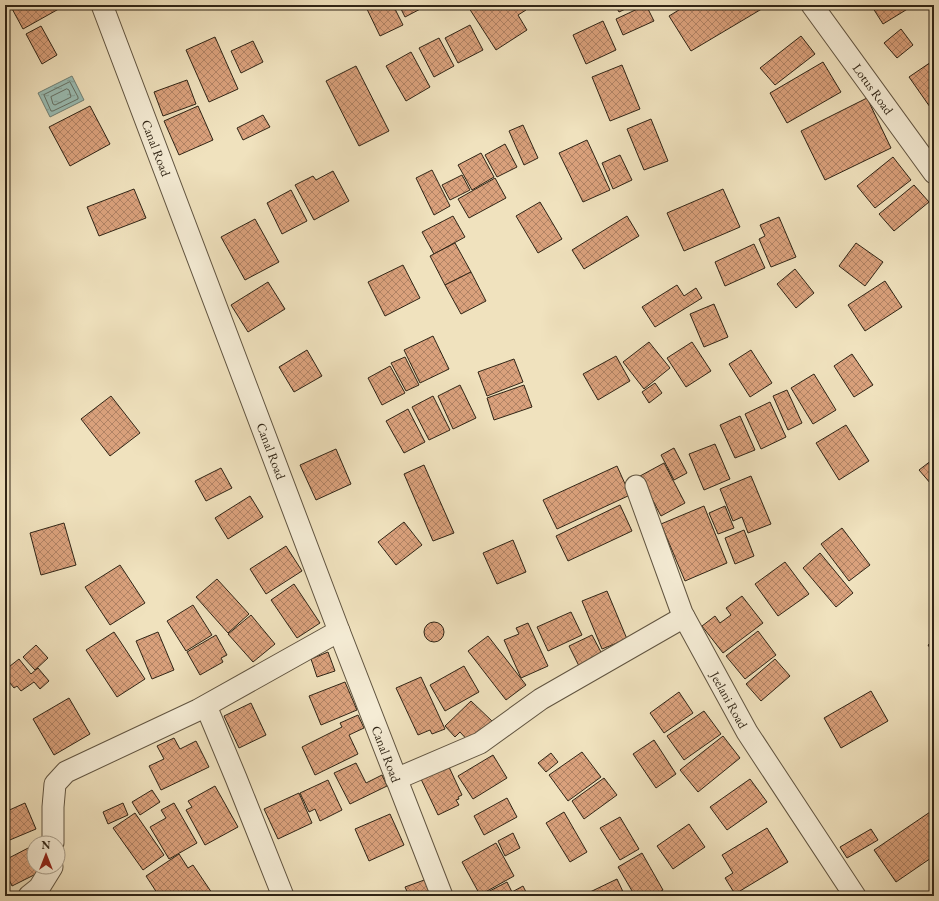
<svg xmlns="http://www.w3.org/2000/svg" width="939" height="901" font-family="'EB Garamond',serif">
<style>
.water{fill:url(#water-ripples);stroke:#708075}
.lines{fill:none;stroke-linecap:round;stroke-linejoin:round}
.shore{stroke:#657165;stroke-width:1}
.building{fill:url(#building-cross-hatch);stroke:#302516}
.minor-casing{stroke:#605440;stroke-width:23}
.minor{stroke:#f5ecd5;stroke-width:21}
.labels{text-anchor:middle;dominant-baseline:central;stroke-width:4;stroke-linejoin:round;paint-order:stroke}
.street-label{font-size:13px;fill:#302516;stroke:#f5ecd5}
</style>
<defs>
<pattern id="water-ripples" width="26" height="14" patternUnits="userSpaceOnUse"><rect width="26" height="14" fill="#9abdb4"/><path d="M2 4q2-2 4 0t4 0M15 11q2-2 4 0t4 0" fill="none" stroke="#85a29a"/></pattern>
<pattern id="building-cross-hatch" width="8" height="8" patternUnits="userSpaceOnUse"><rect width="8" height="8" fill="#daa17c"/><path d="M0 0l8 8M0 8l8-8" fill="none" stroke="#b18365"/></pattern>
</defs>
<rect width="100%" height="100%" fill="#f0e2be"/>
<filter id="stains"><feTurbulence type="fractalNoise" baseFrequency=".005" numOctaves="4"/><feColorMatrix values="0 0 0 0 .2 0 0 0 0 .09 0 0 0 0 .02 0 0 0 .5 -.17"/></filter>
<radialGradient id="worn" r=".72"><stop offset=".6" stop-color="#630" stop-opacity="0"/><stop offset="1" stop-color="#630" stop-opacity=".3"/></radialGradient>
<path class="water" d="M72,76l12,24 -34,17 -12,-24z"/>
<g class="lines">
<g class="shore">
<path d="M70,82l8,15v2l-25,12h-2l-7,-16z"/>
<path d="M67,89l2,1 2,7 -16,8 -2,-1 -2,-7z"/>
</g>
</g>
<g class="building">
<path d="M10,5h53l1,1 -41,23z"/>
<path d="M365,5h28l10,20 -23,11z"/>
<path d="M399,5h29l-23,12z"/>
<path d="M467,5h55l4,5 -8,5 9,15 -31,20z"/>
<path d="M615,5h19l-15,7z"/>
<path d="M646,5l8,16 -31,14 -7,-16z"/>
<path d="M687,5h77l1,2 -74,44 -22,-35z"/>
<path d="M871,5h43l-31,19z"/>
<path d="M603,21l13,29 -30,14 -13,-29z"/>
<path d="M470,25l13,25 -25,13 -13,-25z"/>
<path d="M41,26l16,29 -15,9 -16,-30z"/>
<path d="M901,29l12,16 -16,13 -13,-15z"/>
<path d="M801,36l14,18 -40,31 -15,-17z"/>
<path d="M215,37l23,52 -29,13 -23,-52z"/>
<path d="M439,38l15,28 -20,11 -15,-29z"/>
<path d="M253,41l10,21 -22,11 -10,-22z"/>
<path d="M411,52l19,35 -24,14 -20,-35z"/>
<path d="M934,60v44l-4,3 -21,-30z"/>
<path d="M823,62l18,30 -54,31 -17,-30z"/>
<path d="M622,65l18,44 -30,12 -18,-44z"/>
<path d="M356,66l33,65 -30,15 -33,-65z"/>
<path d="M187,80l9,24 -33,12 -9,-24z"/>
<path d="M867,98l24,50 -66,32 -24,-49z"/>
<path d="M90,106l20,38 -40,22 -21,-39z"/>
<path d="M198,106l15,34 -34,15 -15,-34z"/>
<path d="M263,115l7,12 -27,13 -6,-12z"/>
<path d="M651,119l17,42 -24,9 -17,-41z"/>
<path d="M523,125l15,33 -14,7 -15,-34z"/>
<path d="M587,140l23,50 -27,12 -24,-49z"/>
<path d="M505,144l12,23 -20,10 -12,-22z"/>
<path d="M481,153l13,24 -22,13 -14,-25z"/>
<path d="M620,155l12,25 -19,9 -11,-26z"/>
<path d="M893,157l18,23 -36,28 -18,-22z"/>
<path d="M432,170l18,36 -16,9 -18,-37z"/>
<path d="M333,171l16,30 -35,19 -19,-35 18,-9 3,4z"/>
<path d="M462,175l8,15 -20,10 -8,-15z"/>
<path d="M495,178l11,20 -37,20 -11,-19z"/>
<path d="M914,185l15,17 -35,29 -15,-17z"/>
<path d="M134,189l12,29 -47,18 -12,-29z"/>
<path d="M723,189l17,38 -56,24 -17,-38z"/>
<path d="M291,190l16,31 -25,13 -15,-31z"/>
<path d="M540,202l22,37 -24,14 -22,-37z"/>
<path d="M453,216l12,21 -31,17 -12,-22z"/>
<path d="M627,216l12,20 -55,33 -12,-19z"/>
<path d="M779,217l17,40 -25,10 -12,-28 6,-3 -5,-11z"/>
<path d="M255,219l24,43 -34,18 -24,-43z"/>
<path d="M455,243l16,29 -26,13 -15,-29z"/>
<path d="M856,243l27,19 -18,24 -26,-20z"/>
<path d="M754,244l11,24 -40,18 -10,-24z"/>
<path d="M403,265l17,33 -35,18 -17,-34z"/>
<path d="M795,269l19,24 -18,15 -19,-24z"/>
<path d="M471,272l15,29 -25,13 -16,-29z"/>
<path d="M885,281l17,26 -37,24 -17,-26z"/>
<path d="M268,282l17,27 -37,23 -17,-27z"/>
<path d="M677,285l7,11 12,-8 6,10 -47,29 -13,-20z"/>
<path d="M714,304l14,33 -24,10 -14,-33z"/>
<path d="M433,336l16,33 -29,14 -16,-33z"/>
<path d="M649,342l21,26 -26,21 -21,-27z"/>
<path d="M692,342l19,29 -25,16 -19,-29z"/>
<path d="M307,350l15,26 -28,16 -15,-25z"/>
<path d="M751,350l21,33 -22,14 -21,-33z"/>
<path d="M852,354l21,31 -19,12 -20,-31z"/>
<path d="M616,356l14,25 -32,19 -15,-26z"/>
<path d="M405,357l14,28 -13,6 -15,-28z"/>
<path d="M514,359l9,23 -36,14 -9,-24z"/>
<path d="M390,366l15,27 -23,12 -14,-27z"/>
<path d="M814,374l22,36 -23,14 -22,-36z"/>
<path d="M655,383l7,10 -13,10 -7,-11z"/>
<path d="M460,385l16,33 -23,11 -15,-33z"/>
<path d="M524,385l8,22 -38,13 -7,-22z"/>
<path d="M787,390l15,33 -14,7 -15,-34z"/>
<path d="M111,396l29,37 -30,23 -29,-37z"/>
<path d="M433,396l17,34 -21,10 -17,-33z"/>
<path d="M770,402l16,35 -25,12 -16,-35z"/>
<path d="M408,409l17,33 -21,11 -18,-32z"/>
<path d="M740,416l15,34 -20,8 -15,-33z"/>
<path d="M846,425l23,36 -30,19 -23,-37z"/>
<path d="M715,444l15,35 -26,11 -15,-36z"/>
<path d="M674,448l13,25 -13,7 -13,-25z"/>
<path d="M336,449l15,35 -35,16 -16,-35z"/>
<path d="M932,460l2,3v19l-3,2 -12,-14z"/>
<path d="M664,463l21,40 -24,13 -21,-40z"/>
<path d="M424,465l30,68 -21,8 -29,-67z"/>
<path d="M617,466l13,29 -73,34 -14,-29z"/>
<path d="M221,468l11,20 -26,13 -11,-20z"/>
<path d="M751,476l20,48 -23,9 -6,-16 -9,4 -13,-32z"/>
<path d="M250,496l13,21 -35,22 -13,-21z"/>
<path d="M620,505l12,26 -64,30 -12,-25z"/>
<path d="M704,506l23,57 -42,18 -24,-57z"/>
<path d="M725,506l9,22 -16,6 -9,-21z"/>
<path d="M404,522l18,23 -26,20 -18,-23z"/>
<path d="M64,523l12,42 -35,10 -11,-42z"/>
<path d="M842,528l28,37 -21,16 -28,-37z"/>
<path d="M744,530l10,26 -19,8 -10,-26z"/>
<path d="M513,540l13,32 -29,12 -14,-31z"/>
<path d="M286,546l16,25 -36,23 -16,-25z"/>
<path d="M820,553l33,40 -17,14 -33,-39z"/>
<path d="M785,562l24,32 -31,22 -23,-32z"/>
<path d="M120,565l25,38 -35,22 -25,-38z"/>
<path d="M217,579l32,35 -21,19 -32,-36z"/>
<path d="M294,584l26,39 -23,15 -26,-38z"/>
<path d="M607,591l20,48 -25,10 -20,-48z"/>
<path d="M742,596l21,27 -40,30 -21,-27 13,-10 5,7 11,-8 -5,-7z"/>
<path d="M193,605l19,30 -26,16 -19,-30z"/>
<path d="M571,612l11,23 -34,16 -11,-24z"/>
<path d="M251,615l24,29 -22,18 -25,-28z"/>
<circle cx="434" cy="632" r="10"/>
<path d="M528,623l20,43 -27,12 -17,-38 15,-6 -3,-6z"/>
<path d="M758,631l18,24 -31,24 -19,-23z"/>
<path d="M114,632l31,47 -28,18 -31,-47z"/>
<path d="M158,632l16,38 -22,9 -16,-38z"/>
<path d="M216,635l11,20 -6,3 2,4 -23,13 -13,-23z"/>
<path d="M592,635l10,19 -23,12 -10,-20z"/>
<path d="M488,636l38,49 -20,15 -38,-49z"/>
<path d="M934,641v13l-6,-9z"/>
<path d="M36,645l12,13 -13,12 -12,-13z"/>
<path d="M328,652l7,19 -18,6 -6,-18z"/>
<path d="M19,659l12,15 7,-6 11,13 -9,8 -6,-7 -13,9 -4,-5 -3,2 -9,-11v-7z"/>
<path d="M775,659l15,17 -29,25 -15,-17z"/>
<path d="M464,666l15,26 -34,19 -15,-26z"/>
<path d="M421,677l24,52 -13,5 -2,-4 -12,5 -22,-47z"/>
<path d="M345,682l12,28 -36,15 -12,-29z"/>
<path d="M871,691l17,30 -47,27 -17,-30z"/>
<path d="M679,692l14,21 -29,20 -14,-20z"/>
<path d="M69,698l21,36 -36,21 -21,-36z"/>
<path d="M471,701l22,21 -22,22 -11,-12 -5,5 -10,-11z"/>
<path d="M251,703l15,32 -27,13 -15,-32z"/>
<path d="M704,711l17,23 -37,26 -17,-24z"/>
<path d="M358,715l6,13 -15,7 9,19 -43,21 -13,-28 40,-20 -2,-4z"/>
<path d="M723,736l17,22 -42,34 -18,-22z"/>
<path d="M174,738l6,11 16,-8 13,26 -48,23 -12,-24 15,-7 -7,-13z"/>
<path d="M654,740l22,34 -20,14 -23,-34z"/>
<path d="M582,752l19,25 -33,24 -19,-26z"/>
<path d="M551,753l7,9 -12,10 -8,-9z"/>
<path d="M493,755l14,23 -34,21 -15,-23z"/>
<path d="M356,763l10,20 16,-8 5,11 -37,18 -16,-31z"/>
<path d="M449,767l13,28 -4,2 1,2 -3,1 3,5 -21,10 -18,-38z"/>
<path d="M604,778l13,17 -33,24 -12,-18z"/>
<path d="M750,779l17,23 -40,28 -17,-23z"/>
<path d="M328,780l14,30 -22,11 -5,-12 -6,3 -9,-19z"/>
<path d="M215,786l23,41 -33,18 -19,-35 6,-3 -4,-6z"/>
<path d="M152,790l8,12 -20,13 -8,-13z"/>
<path d="M299,793l13,30 -34,16 -14,-30z"/>
<path d="M507,798l10,19 -33,18 -10,-19z"/>
<path d="M25,803l11,26 -31,13v-30z"/>
<path d="M123,803l5,12 -20,9 -5,-12z"/>
<path d="M174,803l23,40 -28,16 -19,-32 16,-9 -5,-8z"/>
<path d="M933,810l1,46 -38,26 -22,-32z"/>
<path d="M564,812l23,40 -17,10 -24,-39z"/>
<path d="M135,813l29,42 -21,15 -30,-42z"/>
<path d="M390,814l14,31 -35,16 -14,-32z"/>
<path d="M620,817l19,32 -19,11 -20,-32z"/>
<path d="M689,824l16,23 -32,22 -16,-23z"/>
<path d="M767,828l21,34 -53,32 -10,-16 8,-5 -11,-18z"/>
<path d="M871,829l7,11 -31,18 -7,-11z"/>
<path d="M513,833l7,15 -15,8 -7,-15z"/>
<path d="M496,843l18,33 -34,19 -18,-33z"/>
<path d="M34,845v22h6l2,4 -30,15 -7,-15v-11z"/>
<path d="M642,853l21,37 -10,6h-18l-17,-29z"/>
<path d="M179,854l9,14 5,-3 21,31h-55l-13,-20z"/>
<path d="M427,879l6,17h-24l-4,-9z"/>
<path d="M617,879l8,17h-33l-2,-4z"/>
<path d="M507,882l5,10 11,-6 5,10h-48z"/>
</g>
<g class="lines">
<defs>
<g id="minor">
<path d="M102,5l237,626 103,265"/>
<path d="M812,5l122,168"/>
<path d="M636,486l46,127 65,119 108,164"/>
<path d="M206,706l30,72 47,118"/>
<path d="M396,779l84,-36 61,-44 143,-82"/>
<path d="M53,843v-36l2,-23 11,-12 132,-62 141,-79"/>
<path d="M29,896l10,-8 13,-21"/>
</g>
</defs>
<use href="#minor" class="minor-casing"/>
<use href="#minor" class="minor"/>
</g>
<g class="labels">
<g class="street-label">
<text transform="translate(873 89) rotate(54)">Lotus Road</text>
<text transform="translate(156 148) rotate(69)">Canal Road</text>
<text transform="translate(271 451) rotate(69)">Canal Road</text>
<text transform="translate(729 700) rotate(61)">Jeelani Road</text>
<text transform="translate(386 754) rotate(69)">Canal Road</text>
</g>
</g>
<rect width="939" height="901" fill="none" stroke="#f0e2be" stroke-width="20"/>
<rect x="6" y="6" width="927" height="889" fill="none" stroke="#302516" stroke-width="2"/>
<rect x="10" y="10" width="919" height="881" fill="none" stroke="#302516"/>
<g transform="translate(46 855)"><circle r="19" fill="#f5ecd5" stroke="#a69c89"/>
<path d="M0-3L7 15L0 10L-7 15Z" fill="#8f2418"/>
<text y="-6" font-size="11" font-weight="bold" text-anchor="middle" fill="#302516">N</text>
</g>
<rect width="100%" height="100%" filter="url(#stains)"/>
<rect width="100%" height="100%" fill="url(#worn)"/>
</svg>
